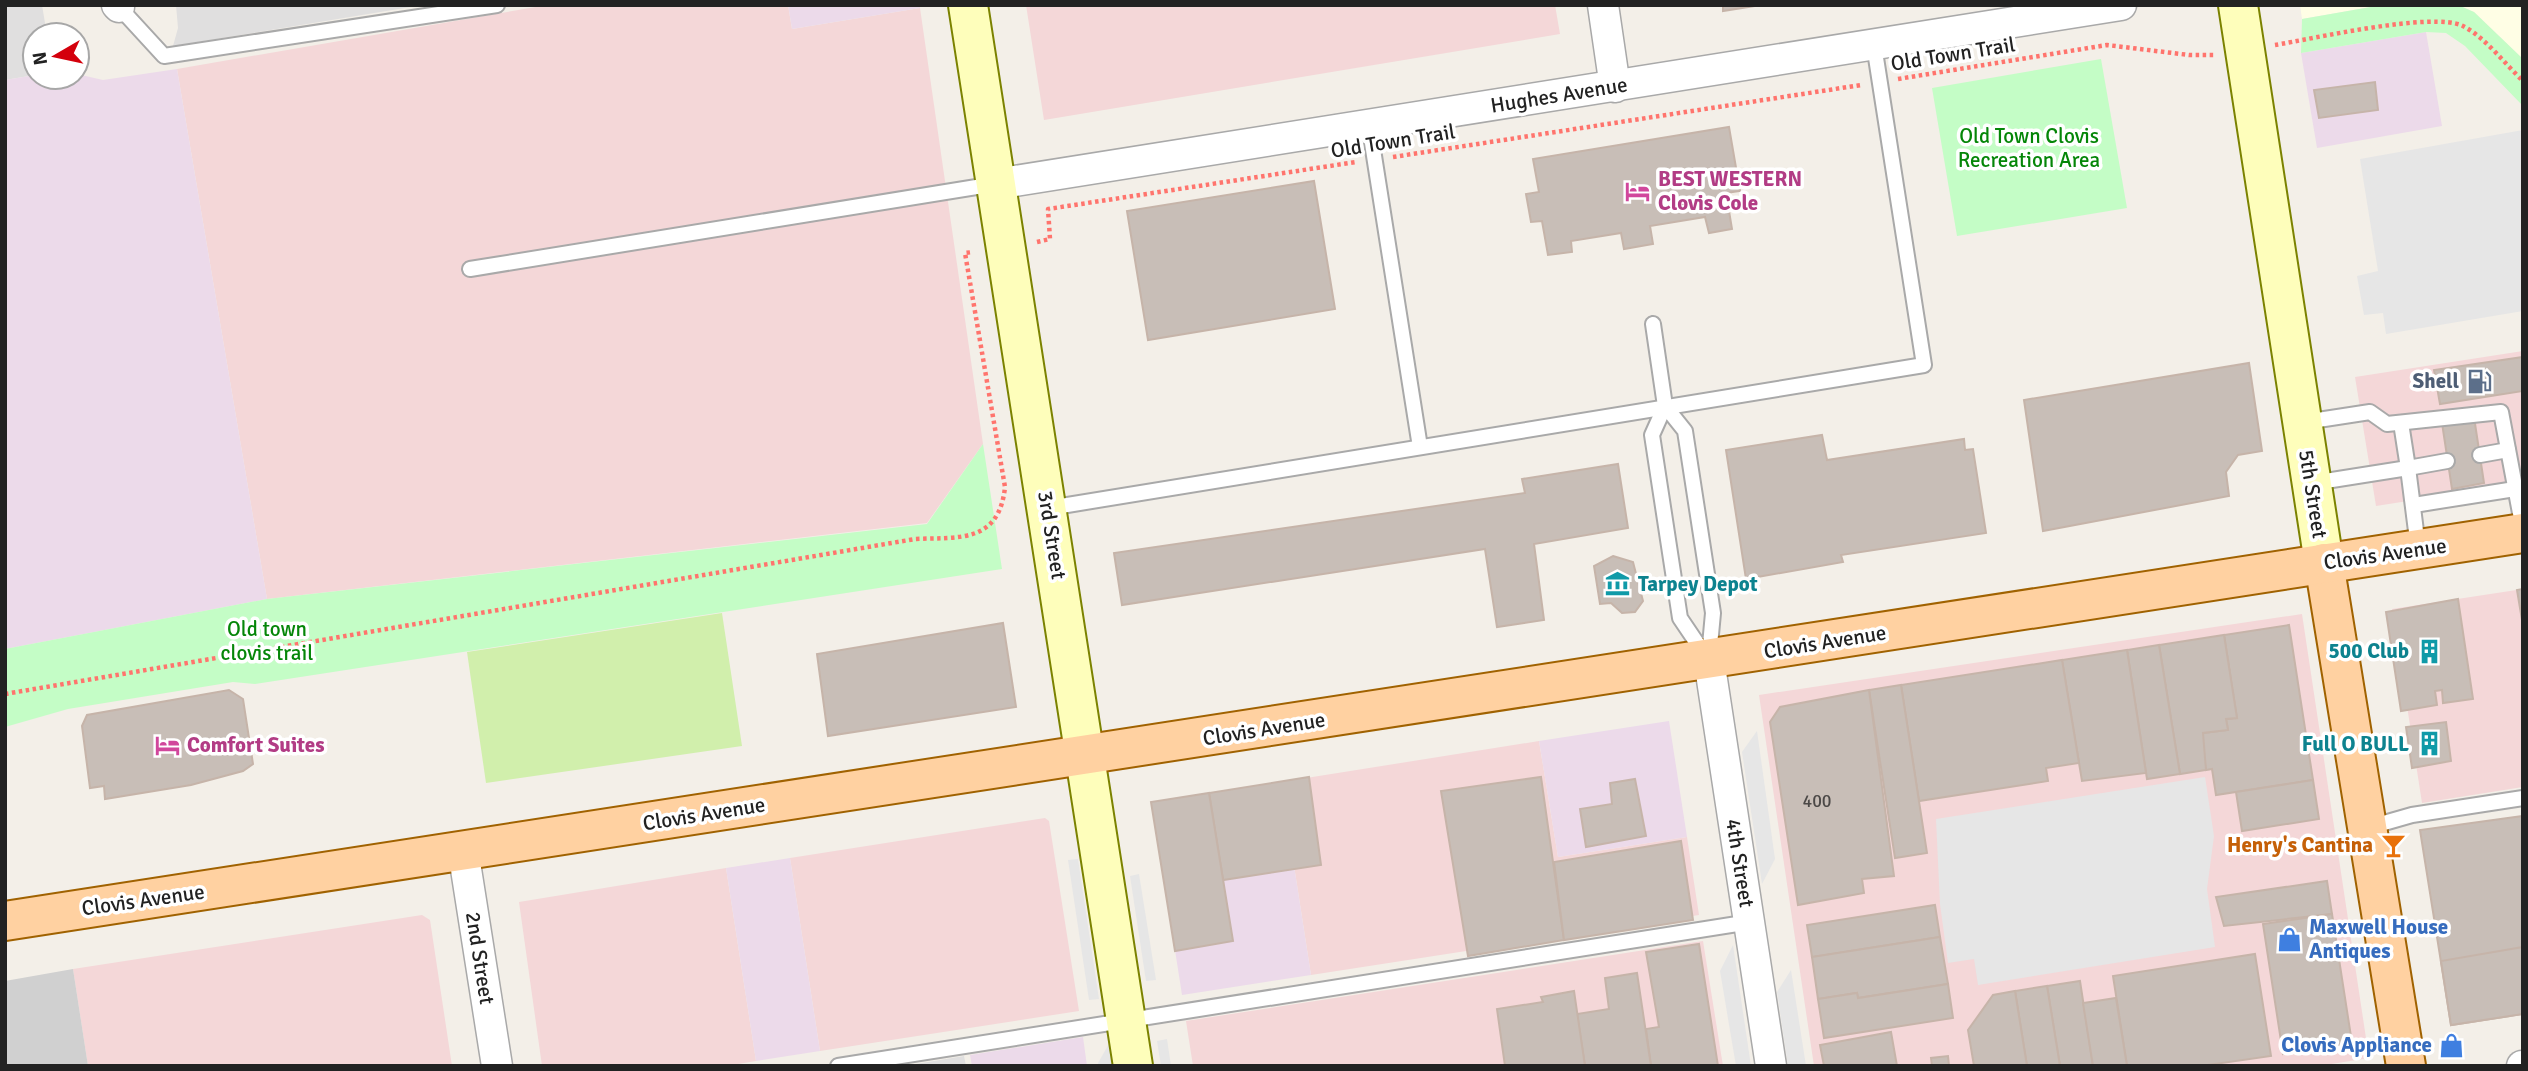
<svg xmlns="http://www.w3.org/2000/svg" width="2528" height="1071" font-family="Signika,sans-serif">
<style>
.residential{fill:#e0dfdf}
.commercial{fill:#f4d7d8}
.industrial{fill:#ecdaea}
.education{fill:#fffee5}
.religious{fill:#d0d0d0}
.grass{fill:#d1efac}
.park{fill:#c4fdc6}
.parking{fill:#e6e6e6}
.building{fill:#c8beb7;stroke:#c6b4a9;stroke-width:2}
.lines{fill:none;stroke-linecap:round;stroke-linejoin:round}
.lane-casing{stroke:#a9a9a9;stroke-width:18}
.street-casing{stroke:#a9a9a9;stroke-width:33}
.secondary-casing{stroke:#7b8200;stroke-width:42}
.primary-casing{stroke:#a06200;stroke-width:42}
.path{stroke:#ff746d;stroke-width:4.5;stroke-dasharray:3.5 3.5;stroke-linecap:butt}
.lane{stroke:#fff;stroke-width:14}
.street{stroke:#fff;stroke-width:30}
.secondary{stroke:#fefebb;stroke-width:38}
.primary{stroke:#ffd1a1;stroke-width:38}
.labels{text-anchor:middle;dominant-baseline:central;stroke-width:7;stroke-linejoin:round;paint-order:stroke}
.number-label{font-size:18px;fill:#4c4947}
.street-label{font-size:21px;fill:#222;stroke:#fff}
.park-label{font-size:21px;fill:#058608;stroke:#fff}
.hotel-label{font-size:21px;font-weight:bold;fill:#b23c85;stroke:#fff;text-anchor:start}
.service-label{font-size:21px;font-weight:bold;fill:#4e5e75;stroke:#fff;text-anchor:end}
.culture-label{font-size:21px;font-weight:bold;fill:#0d838f;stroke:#fff;text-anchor:end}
.food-label{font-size:21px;font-weight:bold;fill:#c56008;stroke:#fff;text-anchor:end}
.shop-label{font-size:21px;font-weight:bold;fill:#366cbe;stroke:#fff;text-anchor:start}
</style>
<rect width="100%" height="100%" fill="#f3efe8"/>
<g class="residential">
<path d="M5,5h37l5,30h-12v40l-30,5z"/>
<path d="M176,5h247l-250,41 5,-18z"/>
<path d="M964,1056l2,10h-62z"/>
</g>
<g class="commercial">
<path d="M547,5h241l4,24 128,-21 63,436 -56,79 -660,76 -90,-530z"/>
<path d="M1026,5h529l5,29 -516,86z"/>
<path d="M2523,351v132l-147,23 -21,-129z"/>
<path d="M2523,589v198l-101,16 -30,-194z"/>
<path d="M2302,614l67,444 -50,8h-505l-55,-371z"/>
<path d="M1539,741l19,116 129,-20 12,78 -388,60 -30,-193z"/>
<path d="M1045,818l4,3 30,190 -259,40 -30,-193z"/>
<path d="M726,868l30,193 -30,5h-184l-23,-164z"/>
<path d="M422,915l8,5 22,146h-364l-15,-97z"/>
<path d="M1703,941l20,125h-530l-7,-45z"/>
</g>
<g class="industrial">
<path d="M788,5h132v3l-128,21z"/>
<path d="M2426,32l16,94 -125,22 -16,-95z"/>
<path d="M177,69l90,530 -262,50v-569l30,-5 42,2v-3l26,6z"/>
<path d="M1669,721l18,116 -129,20 -19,-116z"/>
<path d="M1281,782l30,193 -129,20 -30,-193z"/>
<path d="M790,858l30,193 -64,10 -30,-193z"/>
<path d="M1083,1037l4,29h-115l-2,-11z"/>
</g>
<g class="education">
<path d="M2300,5h82l-80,14z"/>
<path d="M2458,5h65v54l-49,-47z"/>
</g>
<path class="religious" d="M73,969l15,97h-83v-85z"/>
<path class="grass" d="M722,613l20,133 -256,37 -19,-131z"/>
<g class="park">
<path d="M2382,5h76l16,7 49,47v47l-58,-60 -19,-13 -20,-1 -125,21 1,-34z"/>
<path d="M2101,59l26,149 -170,28 -25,-148z"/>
<path d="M983,444l19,125 -747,115 -22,-2 -165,27 -63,18v-78l262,-50 660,-75z"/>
</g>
<g class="parking">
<path d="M2523,130v181l-137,23 -3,-21 -19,2 -7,-39 21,-5 -18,-112z"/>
<path d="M1757,731l18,128 -13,25 -20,-132z"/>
<path d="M2205,777l9,59 -7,53 8,58 -237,38 -4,-26 -26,4 -8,-59 -4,-85z"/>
<path d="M1078,859l21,140 -10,1 -21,-140z"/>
<path d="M1139,874l17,106 -10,1 -16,-105z"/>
<path d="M1733,945l18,121h-15l-16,-95z"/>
<path d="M1791,970l15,96h-18l-11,-74z"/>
<path d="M1167,1039l4,27h-10l-4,-25z"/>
<path d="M1110,1042l4,24h-15l-1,-3z"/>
</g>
<g class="building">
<path d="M1723,5h38l-38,6z"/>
<path d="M2375,82l3,28 -59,8 -5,-28z"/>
<path d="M1729,127l11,64 -14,2 6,36 -23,4 -4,-16 -55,9 3,18 -29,5 -3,-16 -50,8 1,11 -24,3 -6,-34 -11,1 -5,-28 13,-2 -6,-33z"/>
<path d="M1314,181l21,128 -187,31 -21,-129z"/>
<path d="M2523,357v34l-83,13 -6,-34z"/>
<path d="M2249,363l13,88 -24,4 -12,17 3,24 -186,35 -19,-131z"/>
<path d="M2474,417l10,66 -32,6 -10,-66z"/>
<path d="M1822,435l5,25 137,-21 1,11 8,-1 13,84 -145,22 2,7 -97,17 -20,-129z"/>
<path d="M1618,464l10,64 -94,16 10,76 -47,7 -12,-78 -363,56 -8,-52 411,-60 -3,-14z"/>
<path d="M1613,556l20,6 10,39 -8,11 -13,1 -11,-10 -11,1 -6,-38z"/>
<path d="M2523,589v37l-6,-36z"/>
<path d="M2458,599l15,100 -30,4 -1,-13 -7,1 2,14 -36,6 -15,-99z"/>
<path d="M1003,623l13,84 -188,29 -11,-82z"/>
<path d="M2289,625l24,155 -97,15 -4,-26 -6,1 -5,-31 2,-6 25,-3 -2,-11 11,-1 -13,-83z"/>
<path d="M2224,635l13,83 -11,1 2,11 -25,3 3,37 -26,4 -21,-129z"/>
<path d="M2159,645l21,129 -33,5 -20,-129z"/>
<path d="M2127,650l19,123 -64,8 -20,-121z"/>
<path d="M2062,660l17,103 -33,5 2,13 -129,20 -18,-116z"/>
<path d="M1901,685l26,168 -32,5 -26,-168z"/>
<path d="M229,690l14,9 10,65 -10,7 -52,14 -86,14 -1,-13 -14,2 -8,-62 5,-11z"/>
<path d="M1869,690l25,186 -32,3 2,14 -66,12 -28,-183 10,-15z"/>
<path d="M2446,722l5,39 -39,7 -6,-41z"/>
<path d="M1309,777l12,88 -98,15 -14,-87z"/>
<path d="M1541,777l23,163 -96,16 -27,-165z"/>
<path d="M1635,779l11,57 -60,11 -6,-38 32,-5 -2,-21z"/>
<path d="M2313,780l6,39 -77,12 -6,-39z"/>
<path d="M1209,793l24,148 -58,10 -24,-149z"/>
<path d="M2523,816v198l-72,11 -31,-195z"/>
<path d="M1681,841l12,79 -129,20 -10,-78z"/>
<path d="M2327,881l5,33 -108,12 -8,-29z"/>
<path d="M1935,905l5,32 -128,20 -5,-32z"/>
<path d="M2332,914l20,129 -69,11 -20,-130z"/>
<path d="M1940,937l8,47 -90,14 -1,-5 -39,6 -6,-42z"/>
<path d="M1699,944l19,122h-67l-5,-37 13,-2 -13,-75z"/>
<path d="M2523,947v67l-72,11 -10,-64z"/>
<path d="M2255,954l16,102 -70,10h-74l-14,-90z"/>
<path d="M1637,973l14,93h-66l-8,-52 32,-5 -4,-31z"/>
<path d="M2080,981l13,85h-33l-13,-80z"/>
<path d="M1948,984l5,34 -129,20 -6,-39 39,-6 1,5z"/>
<path d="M2047,986l13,80h-33l-12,-75z"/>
<path d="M1574,991l11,75h-80l-8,-57 46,-7 -2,-5z"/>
<path d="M2015,991l12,75h-53l-6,-36 25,-35z"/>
<path d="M2116,998l11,68h-34l-10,-63z"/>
<path d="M1891,1032l6,34h-73l-4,-21z"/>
<path d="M1948,1056l1,10h-17l-1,-8z"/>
</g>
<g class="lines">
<defs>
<g id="lane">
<path d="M119,7l45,49 333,-51"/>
<path d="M1369,124l51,323"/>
<path d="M470,269l525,-85"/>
<path d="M1653,324l12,82 20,25 28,182 -4,43"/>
<path d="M1665,406l-13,29 28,183 25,37"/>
<path d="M2305,422l65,-10 17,12 114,-12 22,117"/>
<path d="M2401,423l7,45 39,-7"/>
<path d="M2480,455l28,-5"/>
<path d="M2313,483l95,-15 10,79"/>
<path d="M2414,505l101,-16"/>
<path d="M1049,508l875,-143 -50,-320"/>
<path d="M2370,827l42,-12 111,-17"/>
<path d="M838,1066l912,-144"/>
</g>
<g id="street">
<path d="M117,5l2,2"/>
<path d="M1603,5l12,82"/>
<path d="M996,184l1125,-179"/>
<path d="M1709,660l62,406"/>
<path d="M463,850l34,216"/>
<path d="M2522,1066h1"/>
</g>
<g id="secondary">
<path d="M968,5l165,1061"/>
<path d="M2238,5l86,558"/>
</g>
<g id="primary">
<path d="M2324,563l82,503"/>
<path d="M5,921l2518,-388"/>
</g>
</defs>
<use href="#lane" class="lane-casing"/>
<use href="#street" class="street-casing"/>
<use href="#secondary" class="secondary-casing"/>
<use href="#primary" class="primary-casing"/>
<g class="path">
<path d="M2275,45c37,-6 158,-34 188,-19 23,12 41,37 60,55"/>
<path d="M1898,79l209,-34 82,10h25"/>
<path d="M1393,157l468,-72"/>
<path d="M1037,242l13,-3 -2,-30 308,-47"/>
<path d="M5,694l910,-155c43,-2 84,5 90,-52l-40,-234 8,-1"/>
</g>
<use href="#lane" class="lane"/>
<use href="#street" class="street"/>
<use href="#secondary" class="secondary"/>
<use href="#primary" class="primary"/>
</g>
<defs>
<symbol id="hotel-bare" viewBox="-9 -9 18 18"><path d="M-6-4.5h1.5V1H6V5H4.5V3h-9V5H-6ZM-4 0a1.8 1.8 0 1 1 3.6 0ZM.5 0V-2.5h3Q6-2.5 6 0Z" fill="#d1479c" stroke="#fff" stroke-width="2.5" paint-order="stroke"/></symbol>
<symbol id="fuel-bare" viewBox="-9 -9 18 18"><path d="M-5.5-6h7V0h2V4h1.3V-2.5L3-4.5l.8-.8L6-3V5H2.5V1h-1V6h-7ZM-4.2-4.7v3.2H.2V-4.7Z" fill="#5c6f8a" stroke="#fff" stroke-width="2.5" paint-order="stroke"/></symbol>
<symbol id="museum-bare" viewBox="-9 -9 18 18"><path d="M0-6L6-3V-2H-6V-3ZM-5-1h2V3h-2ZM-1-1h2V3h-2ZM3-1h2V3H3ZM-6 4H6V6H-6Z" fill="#0f9aa8" stroke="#fff" stroke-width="2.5" paint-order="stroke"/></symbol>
<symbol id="building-bare" viewBox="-9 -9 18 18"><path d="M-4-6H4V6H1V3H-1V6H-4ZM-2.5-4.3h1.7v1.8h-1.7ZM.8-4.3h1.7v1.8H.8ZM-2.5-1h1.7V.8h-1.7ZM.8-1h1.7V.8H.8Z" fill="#0f9aa8" stroke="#fff" stroke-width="2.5" paint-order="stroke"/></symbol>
<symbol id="bar-bare" viewBox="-9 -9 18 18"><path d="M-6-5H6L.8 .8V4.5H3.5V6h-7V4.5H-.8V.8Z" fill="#e8710a" stroke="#fff" stroke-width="2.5" paint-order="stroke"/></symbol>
<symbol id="shop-bare" viewBox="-9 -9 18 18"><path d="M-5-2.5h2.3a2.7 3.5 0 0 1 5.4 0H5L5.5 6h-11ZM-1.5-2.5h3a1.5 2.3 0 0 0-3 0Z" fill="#3f7fe0" stroke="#fff" stroke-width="2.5" paint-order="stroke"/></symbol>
</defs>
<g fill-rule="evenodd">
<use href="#hotel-bare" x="1620" y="174" width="35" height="35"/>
<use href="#fuel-bare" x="2462" y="364" width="35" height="35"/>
<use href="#museum-bare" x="1600" y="566" width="35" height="35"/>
<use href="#building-bare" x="2412" y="634" width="35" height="35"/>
<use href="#building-bare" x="2412" y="726" width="35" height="35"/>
<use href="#hotel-bare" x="150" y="728" width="35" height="35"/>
<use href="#bar-bare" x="2376" y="828" width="35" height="35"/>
<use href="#shop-bare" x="2272" y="922" width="35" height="35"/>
<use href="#shop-bare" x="2434" y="1028" width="35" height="35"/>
</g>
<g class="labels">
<g class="number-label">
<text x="1817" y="801">400</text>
</g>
<g class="street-label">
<text transform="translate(1953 54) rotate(-9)">Old Town Trail</text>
<text transform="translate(1559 95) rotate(-9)">Hughes Avenue</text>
<text transform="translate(1393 141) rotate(-9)">Old Town Trail</text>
<text transform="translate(2313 494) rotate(81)">5th Street</text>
<text transform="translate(1052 535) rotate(81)">3rd Street</text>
<text transform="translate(2385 554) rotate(-8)">Clovis Avenue</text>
<text transform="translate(1825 642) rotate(-9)">Clovis Avenue</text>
<text transform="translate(1264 729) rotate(-9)">Clovis Avenue</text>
<text transform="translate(704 814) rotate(-9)">Clovis Avenue</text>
<text transform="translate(1740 863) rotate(81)">4th Street</text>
<text transform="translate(143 900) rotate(-8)">Clovis Avenue</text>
<text transform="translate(480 958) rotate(81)">2nd Street</text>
</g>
<g class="park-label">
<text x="2029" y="136">Old Town Clovis<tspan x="2029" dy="24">Recreation Area</tspan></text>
<text x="267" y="629">Old town<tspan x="267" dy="24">clovis trail</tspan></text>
</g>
<g class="hotel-label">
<text x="1658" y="179">BEST WESTERN<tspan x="1658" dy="24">Clovis Cole</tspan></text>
<text x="187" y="745">Comfort Suites</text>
</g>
<g class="service-label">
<text x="2459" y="381">Shell</text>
</g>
<g class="culture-label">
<text x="1638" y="584" text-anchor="start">Tarpey Depot</text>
<text x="2409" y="651">500 Club</text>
<text x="2409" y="744">Full O BULL</text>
</g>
<g class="food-label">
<text x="2373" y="845">Henry's Cantina</text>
</g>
<g class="shop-label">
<text x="2309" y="927">Maxwell House<tspan x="2309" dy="24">Antiques</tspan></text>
<text x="2432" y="1045" text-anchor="end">Clovis Appliance</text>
</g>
</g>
<rect width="2528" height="1071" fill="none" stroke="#222222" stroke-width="14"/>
<g transform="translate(56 56) rotate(261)"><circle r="33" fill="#ffffff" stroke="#a7a7a7" stroke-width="2"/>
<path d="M0-5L12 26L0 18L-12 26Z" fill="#d4000c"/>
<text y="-10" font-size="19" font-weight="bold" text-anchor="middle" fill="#222222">N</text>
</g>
</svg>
